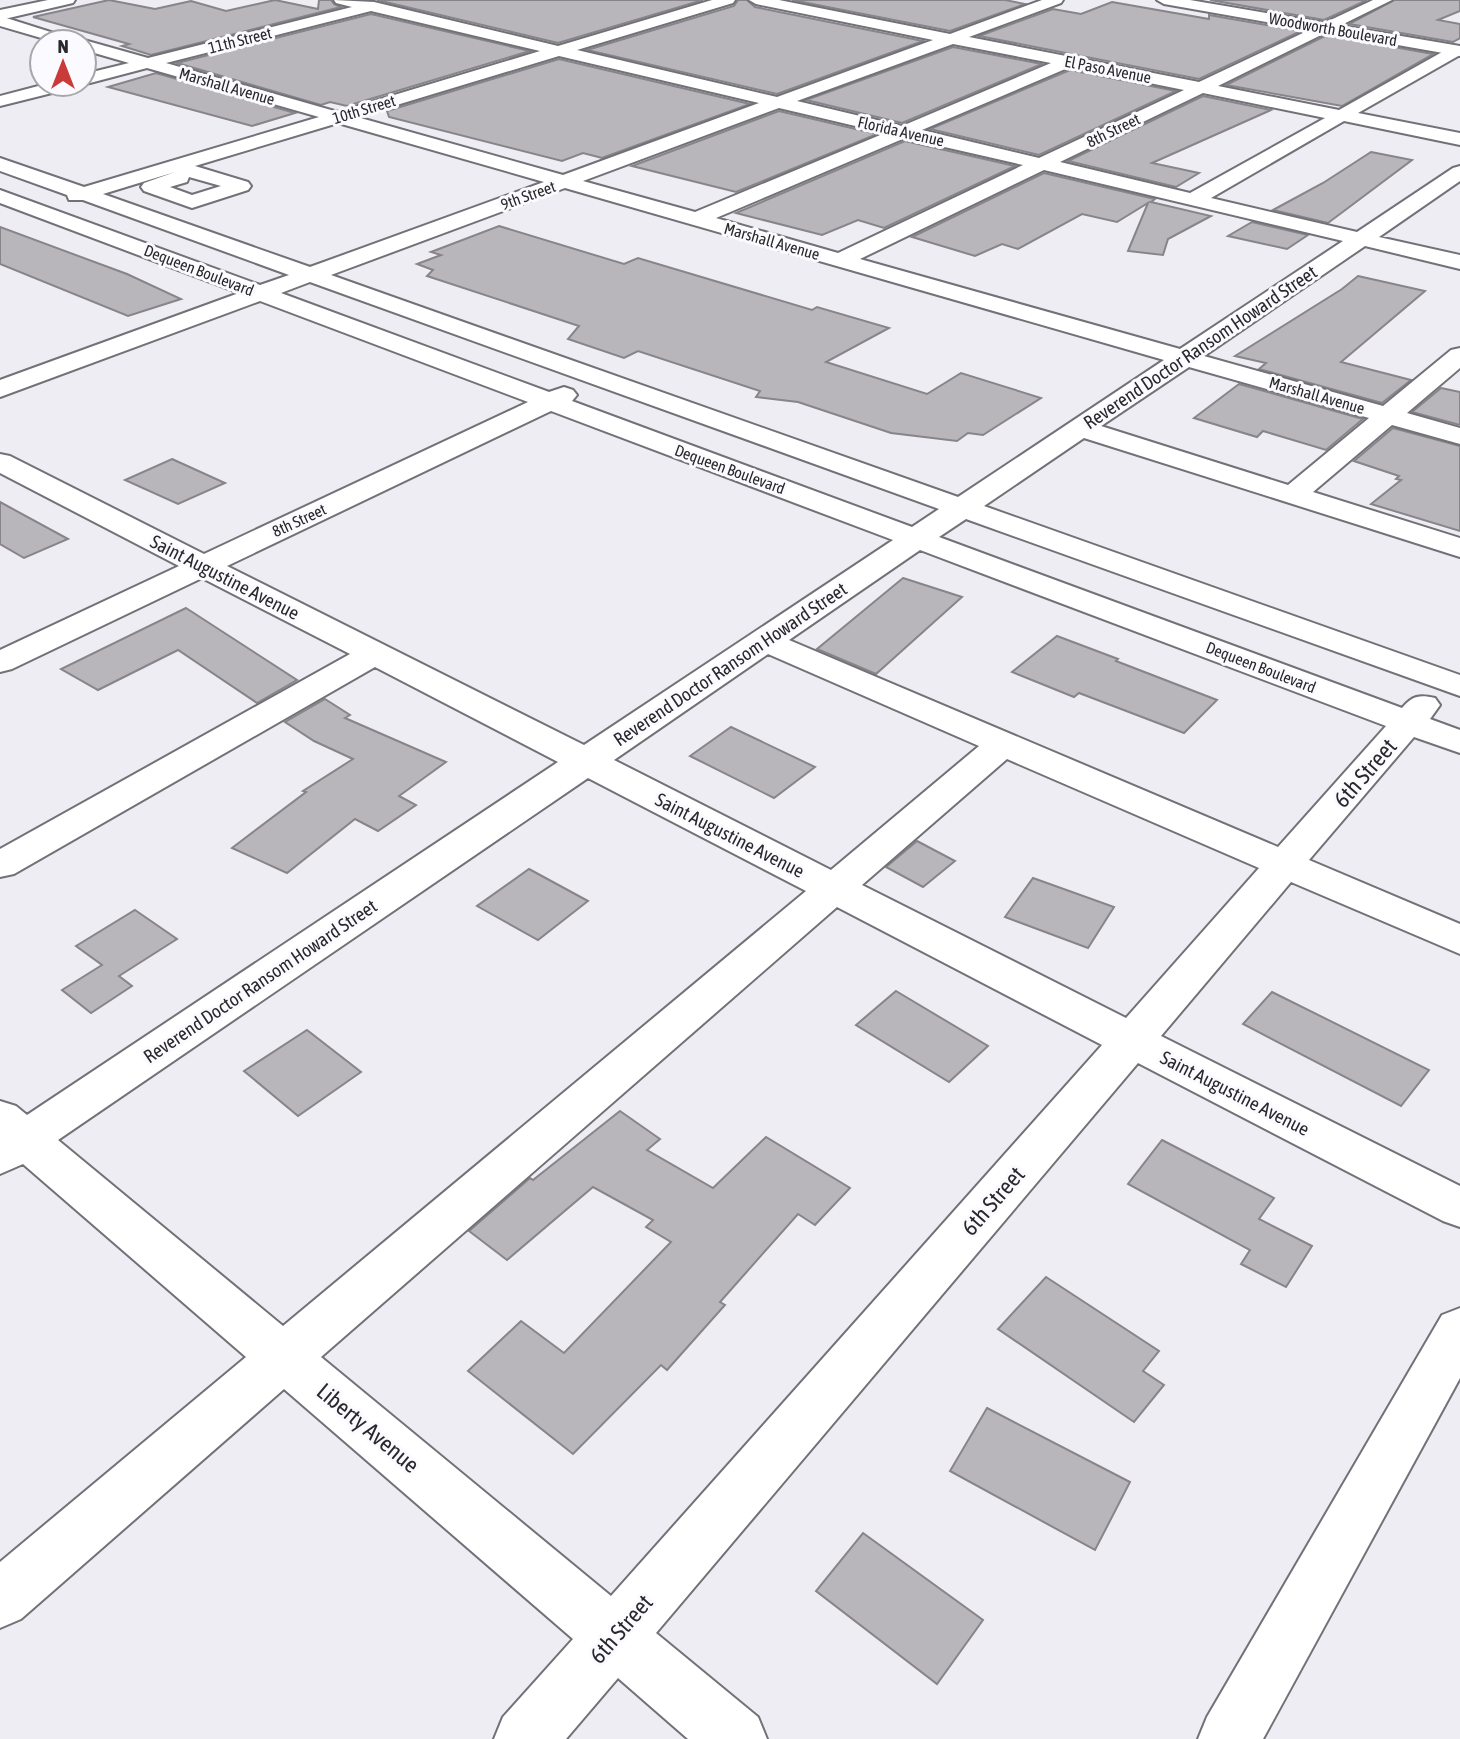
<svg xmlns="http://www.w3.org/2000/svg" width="1460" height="1739" font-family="'Asap Condensed',sans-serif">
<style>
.building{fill:#b8b5bb;stroke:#87848a;stroke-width:2}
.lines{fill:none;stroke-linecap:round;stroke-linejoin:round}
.minor-casing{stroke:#727177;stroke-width:4}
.major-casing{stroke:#727177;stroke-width:4}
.minor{fill:#fff;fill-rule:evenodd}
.major{fill:#fff;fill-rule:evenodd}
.labels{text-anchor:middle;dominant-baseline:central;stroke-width:6;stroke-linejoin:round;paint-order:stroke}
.far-street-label{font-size:16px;fill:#29282b;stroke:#fbfbff}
.street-label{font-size:19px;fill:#29282b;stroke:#fbfbff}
.near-street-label{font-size:23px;fill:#29282b;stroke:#fbfbff}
</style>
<rect width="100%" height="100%" fill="#eeedf4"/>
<g class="building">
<path d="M109,0l46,9 36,-8 35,10 49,-11 43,9 1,-9h12l3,4 7,3 -190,48 -29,-9 7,-2 -96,-27z"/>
<path d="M377,0h326l-145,43z"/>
<path d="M738,0h9l8,7 168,34 -146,53 -190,-44 147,-44z"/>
<path d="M792,0h213l20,4 -75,27z"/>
<path d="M1210,0h157l-43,20z"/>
<path d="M1394,0h66v11l-22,9 22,4v14l-7,4 -104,-18z"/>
<path d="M1112,2l97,17v-4l92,16 -102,48 -220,-43 74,-27 28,5z"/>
<path d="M371,14l159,37 -183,55 -17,-4 -9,3 -144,-42z"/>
<path d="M1327,35l106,19 -91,52 -116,-21z"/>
<path d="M953,47l89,17 -140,59 -96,-23z"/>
<path d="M559,59l191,45 -148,54 -19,-5 -21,8 -173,-44 -2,-6z"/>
<path d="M1070,70l106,21 -137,64 -109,-26z"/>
<path d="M156,73l139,40 -43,13 -144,-39z"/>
<path d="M1203,96l68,14 -119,53 47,10 -23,14 -108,-26z"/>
<path d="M779,111l98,23 -141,58 -104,-26z"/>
<path d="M905,141l110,25 -131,62 -26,-8 -36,15 -86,-22z"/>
<path d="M1371,152l41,8 -84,63 -55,-13 50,-27z"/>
<path d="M1044,173l111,26 -4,3 60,14 -43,23 -5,16 -35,-4 20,-48 -31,19 -35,-8 -64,35 -16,-5 -27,12 -63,-19z"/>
<path d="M1252,222l56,13 -21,14 -59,-13z"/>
<path d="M499,226l125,38 14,-6 174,52 5,-3 72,21 -63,34 101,32 34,-21 80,25 -58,37 -15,-2 -11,8 -66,-8 -93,-31 -42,-5 4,-6 -122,-40 -14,7 -56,-19 11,-13 -152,-50 6,-6 -16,-6 24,-9 -10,-3z"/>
<path d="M0,227l127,47 54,25 -53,17 -128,-52z"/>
<path d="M1358,276l67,15 -84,71 70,18 -29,23 -123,-34 7,-6 -31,-7 107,-67z"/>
<path d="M1239,384l124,35 -37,31 -63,-19 -6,6 -63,-19z"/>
<path d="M1441,388l19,4v33l-48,-13z"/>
<path d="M1393,428l67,18v85l-89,-27 30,-24 -5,-1 3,-3 -45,-15z"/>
<path d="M172,459l53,24 -47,21 -53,-24z"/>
<path d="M0,502l68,37 -44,19 -24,-14z"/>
<path d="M903,578l59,19 -86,77 -59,-25z"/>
<path d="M186,608l111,72 -40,23 -79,-53 -80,40 -37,-21z"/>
<path d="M1057,636l61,23 -2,2 101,39 -33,33 -105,-40 -5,4 -62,-25z"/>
<path d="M325,699l25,16 -5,3 101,44 -47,34 17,9 -38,26 -23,-12 -68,54 -55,-25 74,-56 -3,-1 50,-32 -39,-18 -29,-19z"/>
<path d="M731,727l84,40 -41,31 -84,-42z"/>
<path d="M917,841l38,20 -32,26 -37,-20z"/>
<path d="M529,869l59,32 -50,39 -61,-34z"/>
<path d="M1033,878l81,29 -26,41 -83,-31z"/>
<path d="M135,910l42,29 -58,37 13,10 -41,27 -29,-23 40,-25 -26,-19z"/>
<path d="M896,991l92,55 -39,36 -93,-57z"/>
<path d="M1272,992l157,78 -28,36 -158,-82z"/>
<path d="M307,1030l54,42 -63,44 -54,-45z"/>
<path d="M620,1111l40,28 -13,11 66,38 53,-51 84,51 -35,37 -17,-11 -78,88 5,3 -58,65 -6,-5 -88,89 -105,-83 53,-50 43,32 107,-111 -25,-15 7,-7 -60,-33 -86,73 -38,-29 61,-53 3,2z"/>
<path d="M1162,1140l112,58 -15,21 53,27 -26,41 -45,-23 9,-14 -122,-66z"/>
<path d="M1046,1277l113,74 -16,20 21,14 -30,37 -136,-93z"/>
<path d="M987,1408l143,74 -35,68 -145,-79z"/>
<path d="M863,1533l120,87 -46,64 -121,-93z"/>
</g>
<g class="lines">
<defs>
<g id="minor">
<path d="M334,0l40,2 184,44 154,-46h23l-2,3 -156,47 200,47 156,-57 -177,-36 -7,-4h30l171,34 92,-34h21l-2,3 -92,34 230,45 174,-82h19l-174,86 121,24 112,-63 9,-1v9l-102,58 102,20v12l-116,-24 -133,77 146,34 96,-64 7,-2v15l-81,56 81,18v14l-95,-23 -161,110 179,50 68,-56 9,-2v20l-53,45 53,15v16l-68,-19 -79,67 147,46v19l-376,-119 -100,68 476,169v21l-494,-177 -27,18 463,171c10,-12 17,-14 33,-10l5,7 -10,14 30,11v23l-46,-16 -105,123 151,64v30l-169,-72 -130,154 299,150v41l-17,-6 -305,-158 -482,570 102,84 9,22h-79l-70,-61 -52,61h-72l9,-22 70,-78 -289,-250 -263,230 -21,9v-66l246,-205 -223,-193 -23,10v-73l16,5 11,9 531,-353 -183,-95 -361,207 -14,3v-28l350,-195 -148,-76 -190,91 -12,3v-22l179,-84 -179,-93v-19l10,2 194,98 324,-152 -268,-101 -260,96v-17l239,-87 -239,-90v-13l260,95 29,-10 -206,-75h-14l-2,-5 -67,-24v-13l84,29 235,-70 -172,-49 -57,15 -6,1v-10l45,-11 -45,-13v-8h-29l-55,-16v-10l79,25 5,-1 64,18 204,-51 -16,-4zM371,11l169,40 -202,61 -172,-49zM953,44l98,19 -149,63 -105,-25zM559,56l200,47 -196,72 -206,-58zM1070,67l114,23 -145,68 -117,-28zM1203,93l122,25 -135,75 -130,-31zM779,108l106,25 -190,79 -112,-31zM338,123l206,59 -234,85 -207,-73 72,-22 -31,11 -3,4 3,4 48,17 56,-18 3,-4 -3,-4 -53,-16zM905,138l118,27 -185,88 -122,-35zM1044,170l299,71 -163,108 -320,-90zM189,177l32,9 -29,9 -22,-8 17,-5zM565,188l599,172 -206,137 -627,-222zM310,282l629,227 -27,18 -340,-126 5,-6 -4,-5 -9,-3 -15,5 -268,-99zM1189,367l180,51 -81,67 -187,-59zM551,411l342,129 -309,205 -357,-179zM920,550l466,176 -108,121 -489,-207zM768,654l211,92 -148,124 -217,-110zM1007,759l252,109 -133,150 -264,-133zM588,778l218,113 -523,435 -225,-186zM837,907l265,138 -491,551 -290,-239z"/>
<path d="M46,84h29l-3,4 -72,18v-10z"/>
<path d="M1460,1308v70l-197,361h-65l9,-22 235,-402z"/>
</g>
<g id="major">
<path d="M48,0h27l-2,3 -73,17v-10z"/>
<path d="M1157,0h33l270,46v10l-296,-52z"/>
</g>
</defs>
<use href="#minor" class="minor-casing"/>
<use href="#major" class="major-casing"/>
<use href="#minor" class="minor"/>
<use href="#major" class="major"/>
</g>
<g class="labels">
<g class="far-street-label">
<text transform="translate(1333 29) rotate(10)">Woodworth Boulevard</text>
<text transform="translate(240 40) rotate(-14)">11th Street</text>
<text transform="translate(1108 69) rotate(11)">El Paso Avenue</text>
<text transform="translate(227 86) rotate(16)">Marshall Avenue</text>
<text transform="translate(364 109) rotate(-17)">10th Street</text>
<text transform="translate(1113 130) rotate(-26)">8th Street</text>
<text transform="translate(901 131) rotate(13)">Florida Avenue</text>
<text transform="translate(528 195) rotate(-20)">9th Street</text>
<text transform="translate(772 241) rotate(16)">Marshall Avenue</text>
<text transform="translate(199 270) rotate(21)">Dequeen Boulevard</text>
<text transform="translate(1317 395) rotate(16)">Marshall Avenue</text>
<text transform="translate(730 469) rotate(20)">Dequeen Boulevard</text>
<text transform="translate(299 520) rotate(-25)">8th Street</text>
<text transform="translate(1261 667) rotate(21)">Dequeen Boulevard</text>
</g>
<g class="street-label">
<text transform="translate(1200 347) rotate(-34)">Reverend Doctor Ransom Howard Street</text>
<text transform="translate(225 577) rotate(27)">Saint Augustine Avenue</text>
<text transform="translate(730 664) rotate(-34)">Reverend Doctor Ransom Howard Street</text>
<text transform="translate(730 835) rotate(27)">Saint Augustine Avenue</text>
<text transform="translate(260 981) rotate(-34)">Reverend Doctor Ransom Howard Street</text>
<text transform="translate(1235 1093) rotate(27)">Saint Augustine Avenue</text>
</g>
<g class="near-street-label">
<text transform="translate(1365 773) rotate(-49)">6th Street</text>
<text transform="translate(993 1201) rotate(-49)">6th Street</text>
<text transform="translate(368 1428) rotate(40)">Liberty Avenue</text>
<text transform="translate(621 1629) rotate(-49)">6th Street</text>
</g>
</g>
<g transform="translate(63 63)"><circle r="33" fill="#fbfbff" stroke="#a7a7aa" stroke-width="2"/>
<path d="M0-5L12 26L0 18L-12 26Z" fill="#c93a38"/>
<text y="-10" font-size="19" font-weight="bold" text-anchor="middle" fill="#29282b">N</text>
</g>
</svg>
